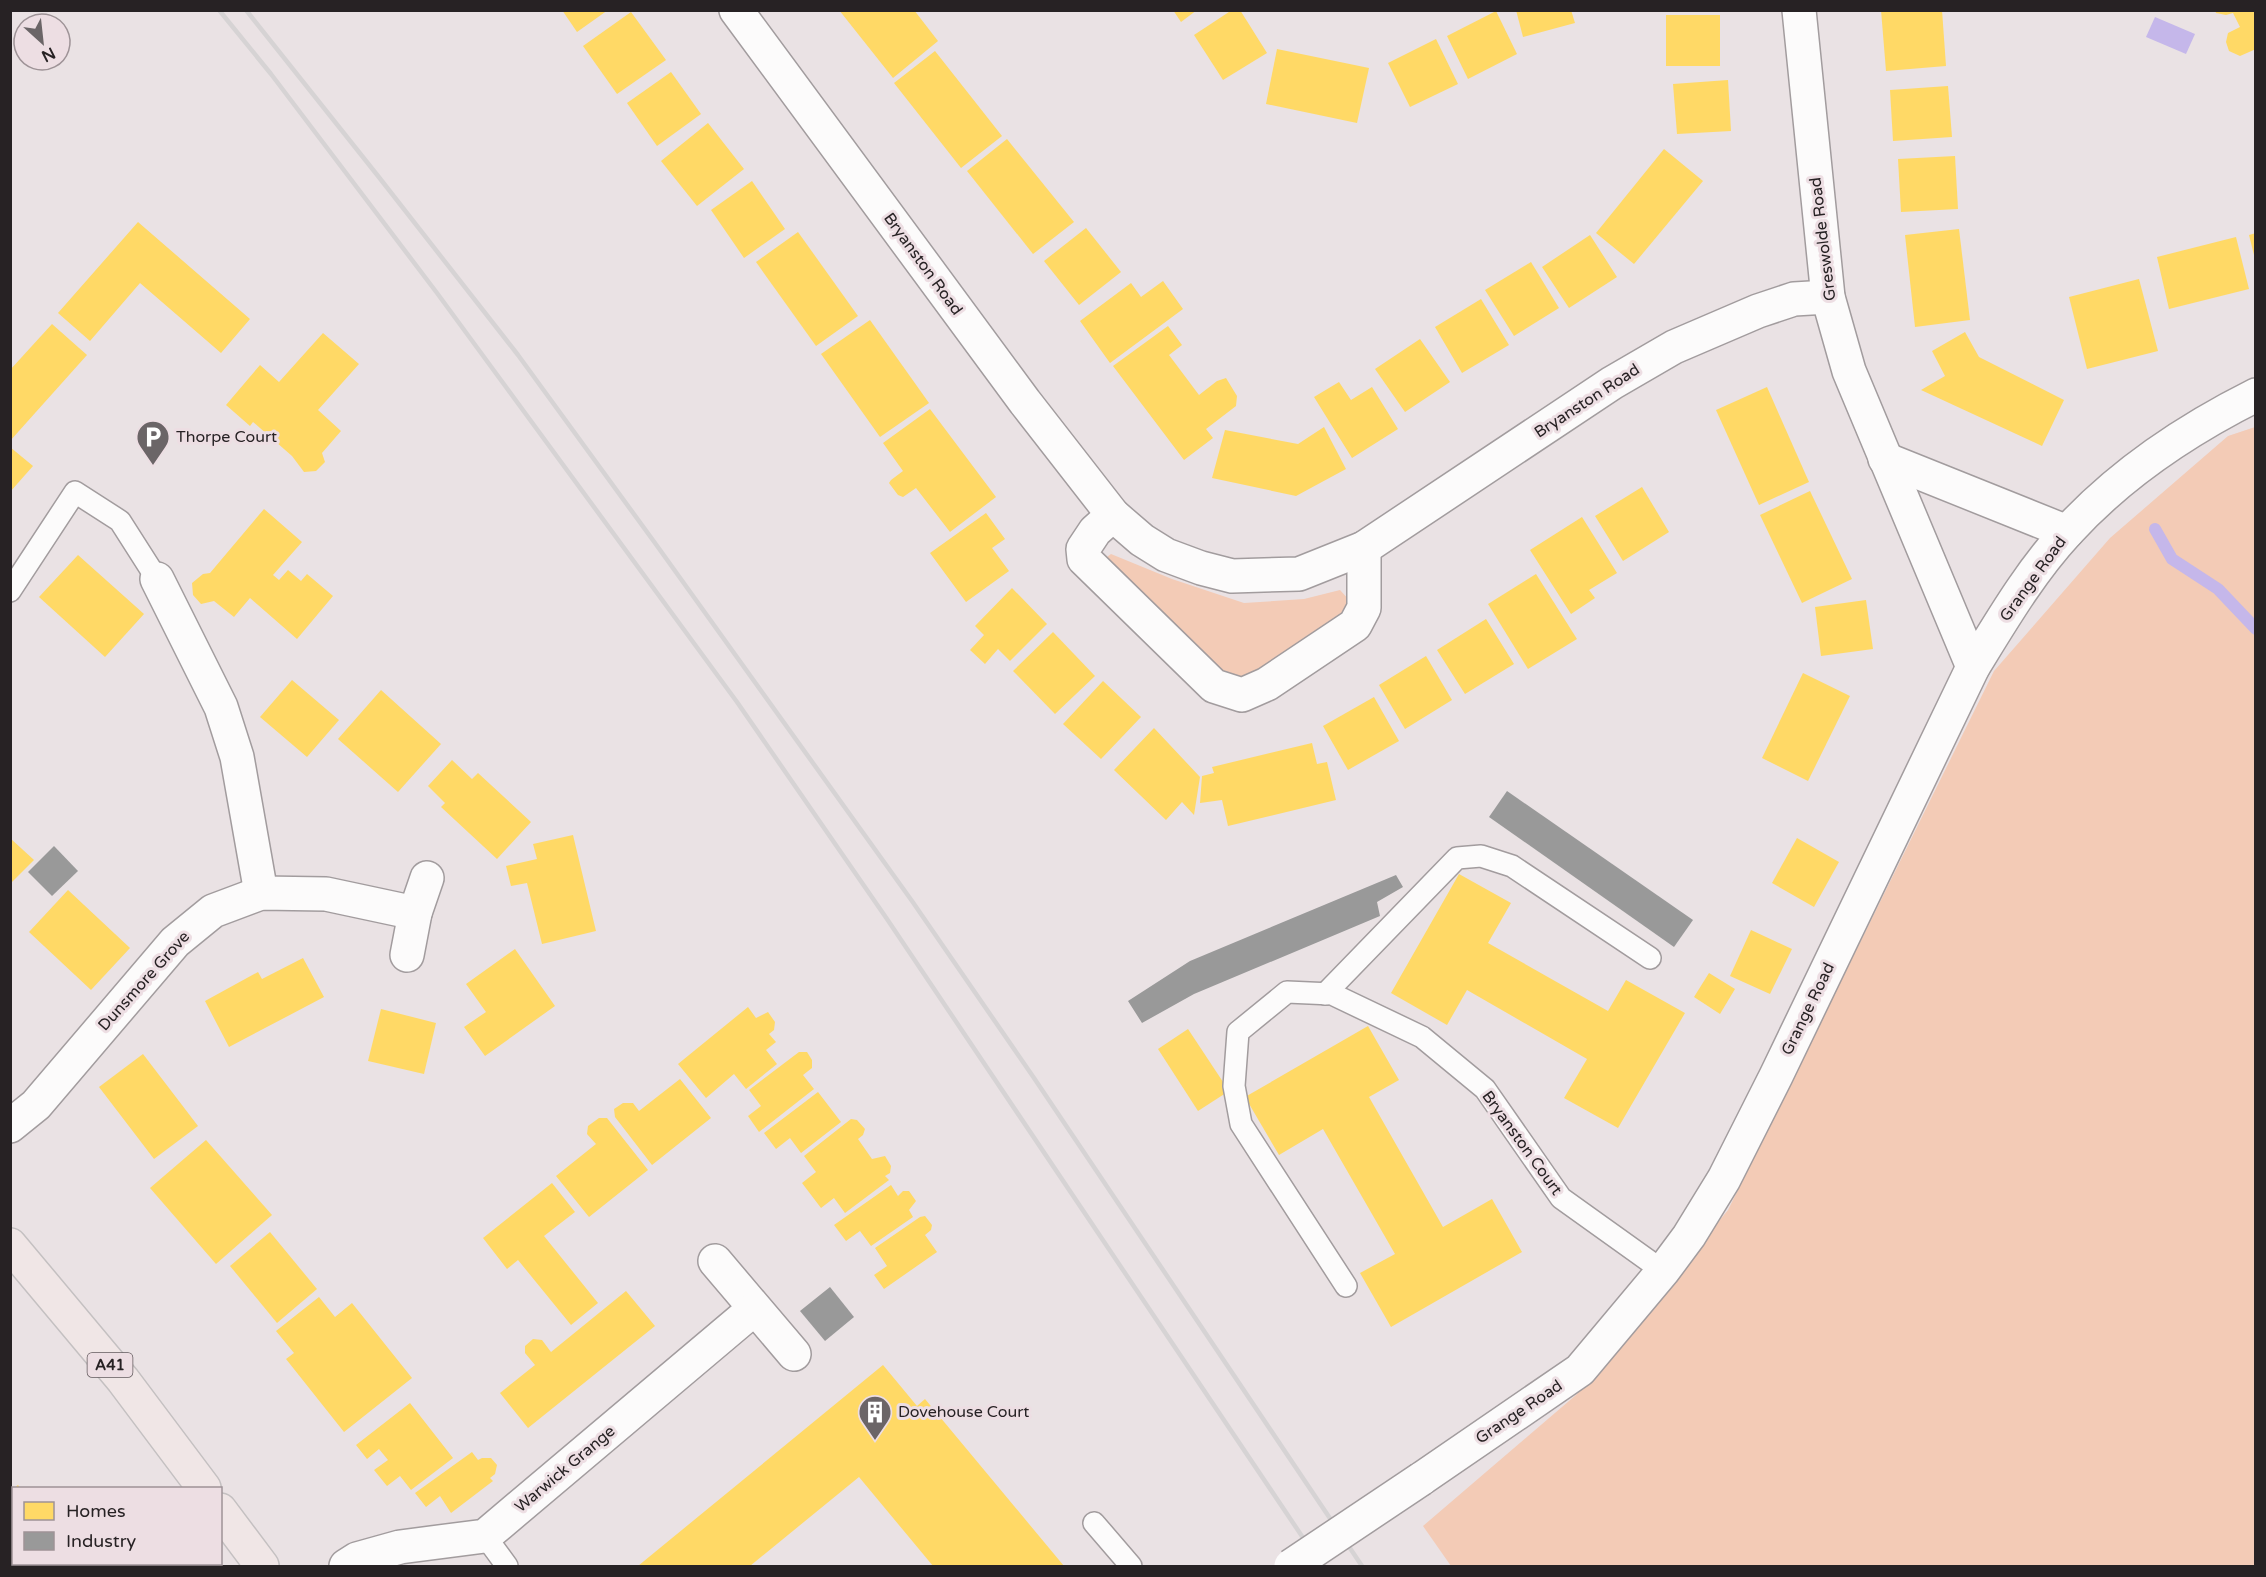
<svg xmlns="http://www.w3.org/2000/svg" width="2266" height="1577" font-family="'Varela Round',sans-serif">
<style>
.green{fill:#f3cbb6}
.water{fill:#c5b7ea}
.homes{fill:#ffd966}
.industry{fill:#999}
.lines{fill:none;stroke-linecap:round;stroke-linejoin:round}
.stream{stroke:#c5b7ea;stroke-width:12}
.service-casing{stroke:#a29c9e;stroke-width:24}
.minor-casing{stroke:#a29c9e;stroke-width:36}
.tertiary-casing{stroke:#a29c9e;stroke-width:36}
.trunk-casing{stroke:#c4c0c1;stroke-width:36}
.service{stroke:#fcfbfb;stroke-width:21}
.minor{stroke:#fcfbfb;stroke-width:33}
.tertiary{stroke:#fcfbfb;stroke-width:33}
.trunk{stroke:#f0e6e6;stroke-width:33}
.rail{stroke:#d6d3d4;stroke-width:4.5}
.tertiary-bridge-casing{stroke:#a29c9e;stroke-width:36;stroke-linecap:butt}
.tertiary-bridge{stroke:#fcfbfb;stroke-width:33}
.labels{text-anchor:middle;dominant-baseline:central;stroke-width:6;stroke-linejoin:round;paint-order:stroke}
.shield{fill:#eddee3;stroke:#625a5d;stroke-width:1.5}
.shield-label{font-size:15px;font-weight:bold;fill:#272224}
.street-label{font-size:16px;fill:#272224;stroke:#eddee3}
.poi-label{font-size:16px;fill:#272224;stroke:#eddee3;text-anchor:start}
</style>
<rect width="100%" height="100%" fill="#eae2e4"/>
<g class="green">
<path d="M2255,427v1139h-804l-28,-40 153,-131 152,-185 266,-539 116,-133 118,-102z"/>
<path d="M1111,554l61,25 72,24 60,-4 36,-9 11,12 -10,24 -88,55 -21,2 -129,-123z"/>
</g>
<path class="water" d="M2155,17l40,17 -9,20 -40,-17z"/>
<g class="homes">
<path d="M562,10h46l-31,22z"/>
<path d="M839,10h75l24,31 -45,37z"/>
<path d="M1173,10h24l-16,12z"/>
<path d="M1232,10h8l27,43 -44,27 -29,-45z"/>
<path d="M1516,10h55l4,13 -52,14z"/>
<path d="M1881,10h61l4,56 -60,5z"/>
<path d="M2215,10h41v39l-16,7 -11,-5 -3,-9 2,-9 12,-6 -7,-14 -7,2 -10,-2z"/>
<path d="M1496,11l21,43 -49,25 -21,-43z"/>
<path d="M631,12l35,48 -49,34 -34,-48z"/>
<rect x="1666" y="15" width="54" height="51"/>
<path d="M1436,39l22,45 -48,23 -22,-44z"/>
<path d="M1277,49l92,19 -12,55 -91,-19z"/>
<path d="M935,51l67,85 -41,32 -67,-85z"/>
<path d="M671,72l30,42 -44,32 -30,-43z"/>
<path d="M1728,80l3,51 -54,3 -4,-50z"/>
<path d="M1948,86l4,51 -59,4 -3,-51z"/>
<path d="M708,123l36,46 -47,37 -36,-45z"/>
<path d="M1007,139l67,83 -41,32 -66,-83z"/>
<path d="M1664,149l39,32 -69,83 -38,-31z"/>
<path d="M1955,156l3,53 -57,3 -3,-53z"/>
<path d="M752,181l33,48 -41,29 -33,-48z"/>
<path d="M138,222l112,97 -29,34 -81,-70 -50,58 -32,-28z"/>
<path d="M1086,228l35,44 -42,33 -35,-44z"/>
<path d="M1959,229l11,91 -55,7 -10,-92z"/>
<path d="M798,232l60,84 -42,30 -60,-84z"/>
<path d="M2256,233v26h-1l-6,-24z"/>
<path d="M1590,235l27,42 -48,31 -27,-41z"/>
<path d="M2236,237l13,52 -80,20 -12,-52z"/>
<path d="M1531,262l28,46 -45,28 -29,-46z"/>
<path d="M2139,279l19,72 -71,18 -18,-72z"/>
<path d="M1163,281l20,28 -73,54 -30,-42 51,-38 10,14z"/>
<path d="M1481,299l28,46 -47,28 -27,-46z"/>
<path d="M870,320l59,83 -49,34 -59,-83z"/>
<path d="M52,324l35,31 -77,86v-71z"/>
<path d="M1168,326l14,19 -13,10 30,40 18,-14 9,-3 11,18 -1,10 -30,23 7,9 -29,22 -71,-94z"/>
<path d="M1965,332l14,25 85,43 -22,46 -121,-56 24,-14 -13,-25z"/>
<path d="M323,333l36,31 -41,46 23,21 -19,22 3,9 -9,9 -12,1 -12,-16 -39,-34 -3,4 -24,-21 34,-40 19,17z"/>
<path d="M1420,339l30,43 -45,30 -30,-43z"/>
<path d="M1339,382l12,18 21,-13 26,42 -46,29 -38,-61z"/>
<path d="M1767,387l42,95 -50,23 -43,-95z"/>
<path d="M930,409l66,88 -46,35 -34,-44 -13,9 -5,-2 -9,-12 2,-3 12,-9 -20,-28z"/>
<path d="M1324,427l22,42 -50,27 -84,-18 13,-48 73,14z"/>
<path d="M10,447l23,19 -23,26z"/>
<path d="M1642,487l27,45 -46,29 -28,-45z"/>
<path d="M1810,491l42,88 -50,24 -42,-88z"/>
<path d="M264,509l38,33 -29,33 6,5 9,-10 13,11 6,-7 26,22 -36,43 -47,-41 -16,19 -20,-16 -13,3 -8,-9 -1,-12 11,-9 7,-1z"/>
<path d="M986,513l19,26 -13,9 17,23 -43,31 -36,-49z"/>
<path d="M1582,517l35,56 -28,17 6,8 -24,16 -41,-64z"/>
<path d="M78,555l66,59 -39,43 -66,-60z"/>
<path d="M1536,574l41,65 -49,30 -40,-65z"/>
<path d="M1012,588l35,36 -37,37 -12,-12 -13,15 -15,-14 14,-15 -9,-9z"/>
<path d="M1866,600l7,49 -52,7 -6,-49z"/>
<path d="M1486,619l28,45 -49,30 -28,-44z"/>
<path d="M1053,632l42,44 -40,38 -42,-43z"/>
<path d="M1426,656l26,44 -47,29 -26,-44z"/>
<path d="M1803,673l47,23 -42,85 -46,-23z"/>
<path d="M292,680l47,40 -32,37 -47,-40z"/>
<path d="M1103,681l38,36 -40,42 -38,-35z"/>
<path d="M381,690l60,54 -43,48 -60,-53z"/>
<path d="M1374,697l25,44 -51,29 -25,-44z"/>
<path d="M1154,728l46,49 -6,38 -12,-13 -16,18 -52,-50z"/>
<path d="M1312,743l5,21 10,-2 9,38 -108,26 -6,-26 -22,3 2,-27 12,-3 -2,-6z"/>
<path d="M452,760l20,19 6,-6 53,49 -34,37 -56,-52 4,-4 -17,-17z"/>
<path d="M573,835l23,96 -54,13 -15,-61 -16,3 -5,-20 31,-7 -4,-15z"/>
<path d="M10,838l24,22 -24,24z"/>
<path d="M1797,838l42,24 -25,45 -42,-24z"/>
<path d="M1459,874l52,29 -23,40 120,68 18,-31 59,33 -67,115 -54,-30 23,-39 -120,-69 -20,35 -56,-32z"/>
<path d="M68,890l62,58 -39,42 -62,-58z"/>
<path d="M1751,930l41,19 -22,45 -40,-18z"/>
<path d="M515,949l40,57 -70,50 -21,-29 22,-15 -20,-28z"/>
<path d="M303,958l21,39 -95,50 -24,-46 53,-29 4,7z"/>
<path d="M1709,973l26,16 -15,25 -26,-17z"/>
<path d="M748,1007l8,11 12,-6 7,10 -1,8 -5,4 7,8 -10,8 11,14 -31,25 -12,-15 -28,24 -28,-34z"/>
<path d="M381,1009l55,14 -12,51 -56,-13z"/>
<path d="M1368,1026l31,54 -30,17 74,130 49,-28 30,53 -131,75 -31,-54 35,-19 -72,-125 -44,26 -34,-58z"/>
<path d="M1188,1029l41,62 -31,20 -40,-62z"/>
<path d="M799,1052h8l5,8v8l-9,7 11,14 -55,43 -11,-16 13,-10 -12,-16z"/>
<path d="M143,1054l55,72 -44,33 -55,-72z"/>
<path d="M680,1079l31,39 -59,47 -37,-48 -1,-8 9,-6h10l6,8z"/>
<path d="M818,1092l23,30 -40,31 -11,-15 -14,11 -12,-16z"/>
<path d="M599,1118h8l41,52 -59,47 -33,-41 40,-32 -9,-10 1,-8z"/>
<path d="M851,1119l6,1 8,9 -2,6 -5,4 14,20 13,-3 6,10 -1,7 -5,3 4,4 -44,33 -11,-15 -13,10 -19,-25 14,-11 -12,-16z"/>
<path d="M206,1140l66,75 -56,49 -66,-76z"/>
<path d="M552,1183l23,29 -31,24 54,67 -27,22 -53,-65 -11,9 -24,-31z"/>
<path d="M891,1185l7,11 5,-5h6l7,10 -7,9 4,7 -42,29 -11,-15 -14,10 -12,-16z"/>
<path d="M925,1216l7,9 -1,5 -6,5 12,17 -53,37 -10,-14 13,-9 -12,-18 45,-31z"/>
<path d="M270,1232l47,57 -40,34 -47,-57z"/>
<path d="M626,1291l29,35 -127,102 -28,-35 35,-28 -10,-12v-7l8,-7 9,1 9,12z"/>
<path d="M319,1297l16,20 17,-14 60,75 -68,54 -58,-73 8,-6 -18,-22z"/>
<path d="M883,1365l34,41 8,-7 139,167h-131l-74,-89 -109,89h-112z"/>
<path d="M410,1403l43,55 -42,32 -11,-14 -13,10 -13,-16 14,-10 -9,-11 -12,10 -11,-14z"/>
<path d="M472,1452l6,8 4,-2h9l6,7 -2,9 -5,4 3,3 -42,32 -11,-17 -14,11 -11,-14z"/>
<path d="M18,1485l2,3h-6v68l-4,2v-67z"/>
<path d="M15,1564h62l2,2h-68z"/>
</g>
<g class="industry">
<path d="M1507,791l186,129 -19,27 -185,-130z"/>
<path d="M54,846l24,25 -26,25 -24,-24z"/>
<path d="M1396,875l7,12 -26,15 3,14 -186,78 -52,29 -14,-22 62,-40z"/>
<path d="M830,1287l24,30 -29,24 -25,-30z"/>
</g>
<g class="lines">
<path class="stream" d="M2155,529l17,30 46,30 38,40"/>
<defs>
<g id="service">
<path d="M10,591l65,-99 45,29 37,58"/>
<path d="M1325,994l132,-136 24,-2 31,10 138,92"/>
<path d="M1346,1286l-105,-162 -7,-38 4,-54 49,-40 45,2 90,43 63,52 76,109 102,73"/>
<path d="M1094,1523l37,43"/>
<path d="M485,1536l22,30"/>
</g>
<g id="minor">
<path d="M736,10l289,392 88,113 29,25 24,15 35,13 31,8 67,-2 65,-26 248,-165 62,-36 84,-36 36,-12 34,-2"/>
<path d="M1799,10l29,287 21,74 124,296"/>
<path d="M1885,459l182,73"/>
<path d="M1113,515l-18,16 -12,18 1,10 130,127 28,9 25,-11 88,-59 9,-17v-60"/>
<path d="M157,579l64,128 16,50 24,136"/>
<path d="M407,955l8,-42 12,-35"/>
<path d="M10,1126l26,-21 139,-163 38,-31 48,-18 65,1 89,19"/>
<path d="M715,1261l79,93"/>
<path d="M346,1566l11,-7 43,-12 85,-11 269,-227"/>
</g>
<path id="tertiary" d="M1421,1479l159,-109 83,-99 26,-35 35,-57 52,-103 197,-409c29,-47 57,-95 94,-135 53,-58 119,-102 189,-137"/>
<g id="trunk">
<path d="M10,1245l113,135 81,108"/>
<path d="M220,1510l42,56"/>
</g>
</defs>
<use href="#service" class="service-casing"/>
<use href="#minor" class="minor-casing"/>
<use href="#tertiary" class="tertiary-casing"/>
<use href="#trunk" class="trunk-casing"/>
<use href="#service" class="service"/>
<use href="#minor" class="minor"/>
<use href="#tertiary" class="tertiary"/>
<use href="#trunk" class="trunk"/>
<g class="rail">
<path d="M219,10l52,64 166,219 300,409 150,217 435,647"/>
<path d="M246,10l132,166 140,179 137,188 257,358 122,177 328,488"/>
</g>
<defs>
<path id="tertiary-bridge" d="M1291,1566l130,-87"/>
</defs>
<use href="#tertiary-bridge" class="tertiary-bridge-casing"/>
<use href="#tertiary-bridge" class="tertiary-bridge"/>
</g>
<defs>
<symbol id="parking-pin" viewBox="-11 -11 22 30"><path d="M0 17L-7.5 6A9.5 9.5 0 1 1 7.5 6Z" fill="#6b6567" stroke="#eddee3"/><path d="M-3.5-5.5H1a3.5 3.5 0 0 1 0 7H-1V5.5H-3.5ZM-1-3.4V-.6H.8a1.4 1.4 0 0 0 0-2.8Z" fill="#fff"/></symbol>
<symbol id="building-pin" viewBox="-11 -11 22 30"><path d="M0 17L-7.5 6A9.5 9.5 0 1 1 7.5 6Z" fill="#6b6567" stroke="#eddee3"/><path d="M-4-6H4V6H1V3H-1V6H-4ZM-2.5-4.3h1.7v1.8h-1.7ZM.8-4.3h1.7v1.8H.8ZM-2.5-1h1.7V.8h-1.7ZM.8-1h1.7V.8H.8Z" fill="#fff"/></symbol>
</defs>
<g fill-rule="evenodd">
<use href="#parking-pin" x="134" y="418" width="38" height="52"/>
<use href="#building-pin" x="856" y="1393" width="38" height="52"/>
</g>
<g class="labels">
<rect class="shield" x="87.5" y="1353" width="45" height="24" rx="4.5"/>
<g class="shield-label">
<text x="110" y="1365">A41</text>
</g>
<g class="street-label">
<text transform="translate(1823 239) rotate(-97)">Greswolde Road</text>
<text transform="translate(923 264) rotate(54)">Bryanston Road</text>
<text transform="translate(1587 401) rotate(-33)">Bryanston Road</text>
<text transform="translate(2033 579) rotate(-54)">Grange Road</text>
<text transform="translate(144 981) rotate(-48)">Dunsmore Grove</text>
<text transform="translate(1808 1009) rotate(-64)">Grange Road</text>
<text transform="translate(1522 1143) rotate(54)">Bryanston Court</text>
<text transform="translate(1519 1412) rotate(-34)">Grange Road</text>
<text transform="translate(565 1469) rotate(-40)">Warwick Grange</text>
</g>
<g class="poi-label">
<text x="176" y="437">Thorpe Court</text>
<text x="898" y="1412">Dovehouse Court</text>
</g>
</g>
<rect width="2266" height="1577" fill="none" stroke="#272224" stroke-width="24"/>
<rect x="12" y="1487" width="210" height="78" fill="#eddee3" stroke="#9e9397" stroke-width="1.5"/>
<rect x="24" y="1502" width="30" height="18" fill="#ffd966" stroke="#9e9397" stroke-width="1.5"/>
<text x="66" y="1517" font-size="18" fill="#272224">Homes</text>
<rect x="24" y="1532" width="30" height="18" fill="#999999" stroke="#9e9397" stroke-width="1.5"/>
<text x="66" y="1547" font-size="18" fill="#272224">Industry</text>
<g transform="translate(42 42) rotate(153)"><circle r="28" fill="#eddee3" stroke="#9e9397" stroke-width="1.5"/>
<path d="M0-4.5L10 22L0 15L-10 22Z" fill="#6b6567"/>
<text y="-9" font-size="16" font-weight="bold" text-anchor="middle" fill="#272224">N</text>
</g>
</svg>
